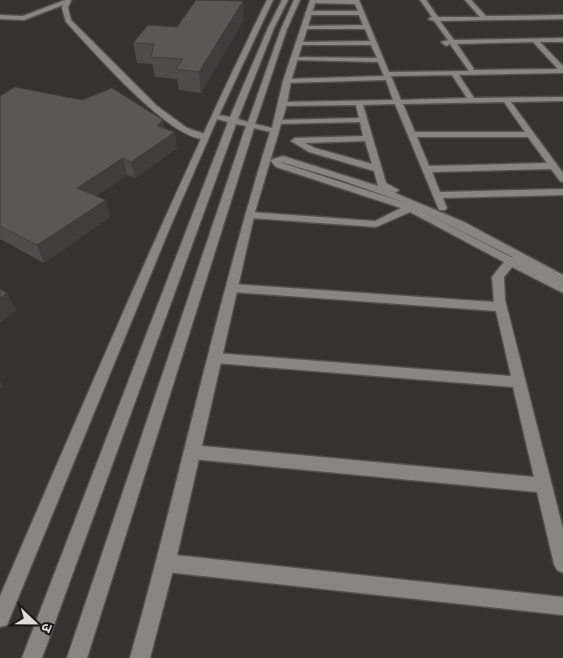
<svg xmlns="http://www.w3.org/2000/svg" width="563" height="658" font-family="'Alegreya Sans','Noto Sans Devanagari',sans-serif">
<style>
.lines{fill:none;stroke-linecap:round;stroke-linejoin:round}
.street-casing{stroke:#52514f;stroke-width:3}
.secondary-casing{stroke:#52514f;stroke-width:3}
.street{fill:#888582;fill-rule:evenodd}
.secondary{fill:#888582;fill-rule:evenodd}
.wall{fill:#4e4b49}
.shaded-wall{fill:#403d3c}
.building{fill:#5b5755;stroke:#403d3c}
</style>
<rect width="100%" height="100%" fill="#35322f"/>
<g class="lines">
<defs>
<g id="street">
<path d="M65,0h6l-3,8 3,12 86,86 30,22 21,7v4c-36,5 -117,-91 -142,-117l-4,-14 1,-3 -39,15 -24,-1v-4l23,1z"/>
<path d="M312,0h47l30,72 80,-1 -19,-27 -4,2 -5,-4 7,-2 -14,-19 -6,-2 4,-2 -12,-17h6l12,17h42l-15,-17h6l15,16 77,-1v4l-123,2 14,19 109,-2v4h-23l23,24v7l-104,2 15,23 89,-1v4l-52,1 52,71v9l-3,-1 -9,-12 -119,3 8,20 123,-3v6l-120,3 4,10 -2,2h-6l-44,-106 -32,1 23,78 13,7 -4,3 69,29 99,53v18l-51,-26 -8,10 1,23 58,229v44l-6,-3 -3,-6 -17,-72 -345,-33 -5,-2 -3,-5 3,-5 5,-2 342,32 -21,-90 -298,-24 -5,-1 -2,-4 2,-4 5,-1 296,23 -15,-65 -264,-19 -6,-4 6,-4 262,18 -2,-25 12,-15 -94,-50 -34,15 -126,-9 -5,-3 5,-3 125,9 26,-13 -125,-41 -6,-7 13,-4 95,30 -4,-15 -65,-19 -18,-11 4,-3 68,-2 -3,-14 -83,2 -4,-2 4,-2 82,-2 -3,-13 -76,1 -1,-2 4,-2 110,-2 -7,-20 -102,3 -1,-2 4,-2 97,-3 -6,-14 -85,-2 -1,-1 3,-2 82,1 -6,-13h-73l-1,-1 3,-2 70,-1 -5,-12h-64l2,-3 60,-1 -4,-10h-51l-3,-2 3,-2h50l-3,-7 -45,-1zM533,42l25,27 -85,1 1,-1 -17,-25zM452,75l15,23 -66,2 -10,-24zM504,102l21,30h-110l-12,-28zM417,137h111l19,26 -118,3zM365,141l7,23 -57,-16 -10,-5zM281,162l60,18 65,23 -124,-40zM420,210l93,47h-2z"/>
<path d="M166,554l397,43v18l-397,-43 -6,-3 -3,-6 3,-6z"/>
</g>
<path id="secondary" d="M267,0h6l-54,115 11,2 38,-89 14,-28h6l-14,28 -36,91 10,3 33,-93 13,-29h6l-13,29 -32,95 17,4 11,-47 27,-81h6l-25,81 -4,23 -32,108 -77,339 -28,107h-20c49,-175 86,-353 140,-526l-16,-4 -167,530h-20l179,-532 -10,-2 -194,534h-20l206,-536 -11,-3 -46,106 -164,400 -7,2v-31c87,-200 171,-400 267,-596z"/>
</defs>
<use href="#street" class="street-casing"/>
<use href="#secondary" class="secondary-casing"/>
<use href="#street" class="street"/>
<use href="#secondary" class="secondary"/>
</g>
<g class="wall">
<path d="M244,19l-43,74 -22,-3 -2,-11 -22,-2 -3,-13 -15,-1 -4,-20 44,-16z"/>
<path d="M0,96l165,32 12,20 -42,30 -8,-3 -31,21 14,21 -66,46 -44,-24z"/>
</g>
<g class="shaded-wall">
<path d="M243,1l1,18 -43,74 -2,-21z"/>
<path d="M163,120l3,16 -9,-10z"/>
<path d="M175,132l2,16 -42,30 -4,-16z"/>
<path d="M123,158l4,17 -45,30 -5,-17z"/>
<path d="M106,200l4,17 -66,46 -7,-18z"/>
<path d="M7,293l9,17 -16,13v-25z"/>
<path d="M0,381l3,5 -3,2z"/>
</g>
<g class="building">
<path d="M196,0l47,1 -44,71 -23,-3 7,-10 -32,-2 3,-13 -21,-1 15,-18 29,2z"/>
<path d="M15,87l67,13 30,-12 51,32 -6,6 18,6 -44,30 -8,-4 -46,30 29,12 -69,45 -37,-19v-130z"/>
<path d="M0,289l7,4 -7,5z"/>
</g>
<g transform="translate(35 623) rotate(112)" stroke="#1b1a19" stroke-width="4" paint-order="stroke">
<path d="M0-4L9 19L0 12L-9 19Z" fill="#dedddb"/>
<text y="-8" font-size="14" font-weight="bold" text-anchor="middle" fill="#dedddb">उ</text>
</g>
</svg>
